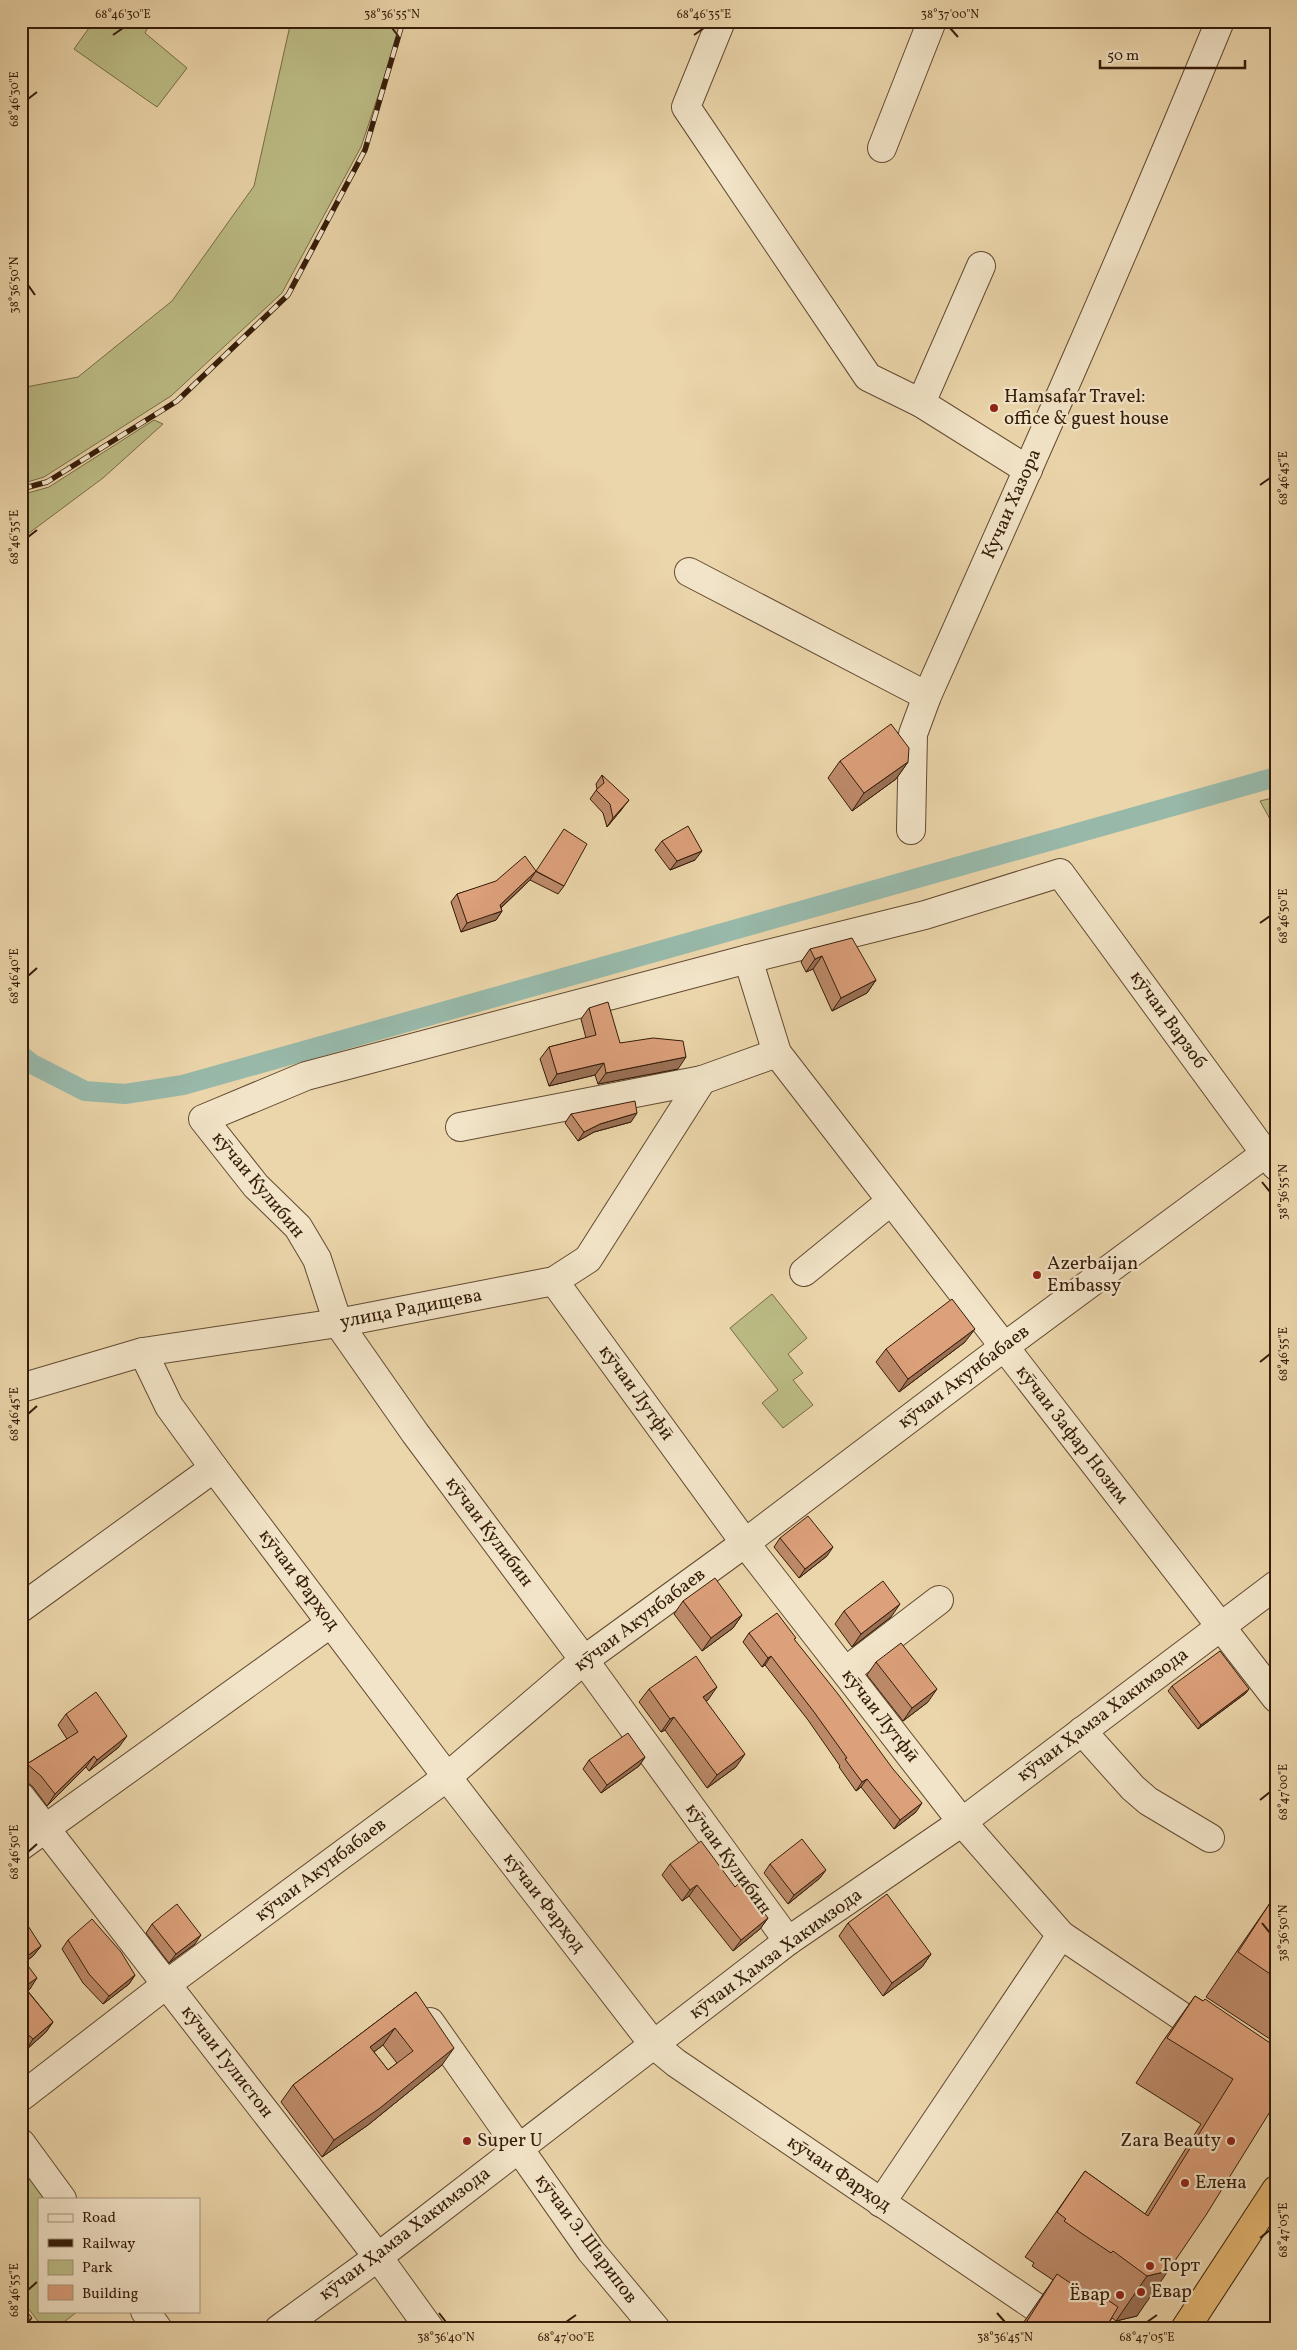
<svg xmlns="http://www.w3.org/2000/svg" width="1297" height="2350" font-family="Vollkorn,serif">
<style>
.green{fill:#bcbc85;stroke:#786c47}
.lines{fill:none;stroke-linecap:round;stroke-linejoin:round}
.canal{stroke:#98b9aa;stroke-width:20}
.minor-casing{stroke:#624a31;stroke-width:30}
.highway-casing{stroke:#351c09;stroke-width:30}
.minor{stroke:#f2e4c8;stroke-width:28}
.highway{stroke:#e6ba75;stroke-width:28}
.rail-casing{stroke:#351c09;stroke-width:5.5}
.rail{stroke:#f2e4c8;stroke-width:4;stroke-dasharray:11;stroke-linecap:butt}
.wall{fill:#bd8a69;stroke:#351c09;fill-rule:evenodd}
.shaded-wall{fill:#9a7055;stroke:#351c09}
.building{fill:#dca07a;stroke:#351c09;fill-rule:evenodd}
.ticks{fill:none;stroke:#351c09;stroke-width:2}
.poi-dot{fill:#8f2418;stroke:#f2e4c8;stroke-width:2}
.labels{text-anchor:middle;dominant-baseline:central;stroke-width:4.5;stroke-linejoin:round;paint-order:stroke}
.poi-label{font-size:19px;fill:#351c09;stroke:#f2e4c8;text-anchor:start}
.street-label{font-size:19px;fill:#351c09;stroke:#f2e4c8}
.neatline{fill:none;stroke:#351c09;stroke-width:2}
.ticks-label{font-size:12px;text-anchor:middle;fill:#351c09}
</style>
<rect width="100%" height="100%" fill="#ebd5aa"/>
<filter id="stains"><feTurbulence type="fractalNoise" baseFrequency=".004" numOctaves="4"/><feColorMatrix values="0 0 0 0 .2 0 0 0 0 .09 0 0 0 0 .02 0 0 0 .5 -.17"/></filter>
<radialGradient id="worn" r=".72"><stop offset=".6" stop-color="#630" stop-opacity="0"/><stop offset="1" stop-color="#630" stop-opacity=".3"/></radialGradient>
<g class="green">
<path d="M94,21h54l2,2 -5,10 42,35 -30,39 -83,-58z"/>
<path d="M291,21h112l-42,126 -79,146 -111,103 -127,81 -23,7v-96l57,-11 94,-76 82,-115z"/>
<path d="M154,420l9,4 -60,54 -82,61v-44l28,-8z"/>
<path d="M1276,797v33l-16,-29z"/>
<path d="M772,1294l35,44 -19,16 15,19 -10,7 20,25 -30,23 -21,-25 16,-13 -48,-62z"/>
<path d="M21,2150l37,49h-19v112h39l-23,18h-11l-23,-30z"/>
</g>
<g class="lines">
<path class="canal" d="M21,1055l11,9 53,27 40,3 58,-9 1093,-308"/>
<defs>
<g id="minor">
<path d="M721,21l-35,86 182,270 53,26 107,67"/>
<path d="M882,148l50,-127"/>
<path d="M921,403l60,-137"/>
<path d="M689,572l238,124"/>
<path d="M911,830l2,-96 14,-38c100,-224 200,-448 293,-675"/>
<path d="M748,959l29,94 499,645"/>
<path d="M460,1127l242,-47 75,-27"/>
<path d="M804,1272l87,-71"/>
<path d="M554,1281l191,262 217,279 99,113 150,101"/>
<path d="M143,1352l26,54 45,62 233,309 207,268 22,18 392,266"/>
<path d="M21,1388l122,-36 195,-29 216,-42 34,-22 114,-179"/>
<path d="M21,1608l193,-140"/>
<path d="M846,1671l93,-71"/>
<path d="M1082,1731l51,57 15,13 62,37"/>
<path d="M21,1797l357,460 52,72"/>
<path d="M21,1846l310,-223"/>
<path d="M788,1941l-204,-281 -169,-227 -77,-110 -21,-64 -19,-32 -42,-41 -53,-67 103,-43 442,-117 177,-44 135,-42 199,272 17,21"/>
<path d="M430,2022l161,229 65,78"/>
<path d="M21,2097l146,-113 280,-207 137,-117 161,-117 259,-196 262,-194"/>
<path d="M21,2143l41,56"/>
<path d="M881,2203l180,-268"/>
<path d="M145,2311l13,18"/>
<path d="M279,2329l99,-72 410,-316 174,-119 314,-237"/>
</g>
<path id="highway" d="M1185,2329l91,-139"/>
</defs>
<use href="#minor" class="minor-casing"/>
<use href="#highway" class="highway-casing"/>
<use href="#minor" class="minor"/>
<use href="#highway" class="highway"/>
<defs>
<path id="rail" d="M21,489l26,-7 130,-81 111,-106 77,-145 38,-129"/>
</defs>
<use href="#rail" class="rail-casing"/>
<use href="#rail" class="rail"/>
</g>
<g class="wall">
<path d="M840,761l68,1 -12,17 -44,32 -24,-33z"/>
<path d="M602,775l20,34 -15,18 -4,-14 -13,-14 7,-10 -1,-5z"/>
<path d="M662,841l33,19 -25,10 -15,-20z"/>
<path d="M535,871l29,15 -6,8 -28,-14 -29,28 1,3 -6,9 -35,12 -10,-30 6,-8z"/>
<path d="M810,949l66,31 -9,13 -35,18 -19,-42 -7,3 -5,-10z"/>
<path d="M589,1008l31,35 58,26 -80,15 -3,-9 -46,11 -9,-27 9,-12 37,-9 -5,-19z"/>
<path d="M571,1114l60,8 -37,10 -16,9 -13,-18z"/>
<path d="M965,1342l-66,50 -23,-30 10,-13z"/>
<path d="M780,1538l47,18 -28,22 -25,-31z"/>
<path d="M683,1601l59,14 -9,13 -31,23 -28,-37z"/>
<path d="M844,1611l47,6 -39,30 -17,-23z"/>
<path d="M749,1633l45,7 122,172 -22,17 -33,-42 -5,4 -17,-24 1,-1 -32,-46 -43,-55 -3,2 -19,-25z"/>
<path d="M876,1662l52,40 -25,19 -36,-46z"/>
<path d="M1172,1686l74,7 -48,36 -30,-38z"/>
<path d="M649,1689l59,11 -2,1 30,66 -29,21 -42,-58 -4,2 -22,-30z"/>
<path d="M66,1714l53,33 -30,24 -3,-4 -39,39 -14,-19 -12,-10v-5l6,-8 40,-25 -9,-14z"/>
<path d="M645,1757l-6,9 -38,27 -18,-24 6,-9z"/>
<path d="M670,1864l65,23 33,31 -8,11 -27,22 -44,-55 -7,5 -20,-26z"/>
<path d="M770,1864l50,14 -32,26 -24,-31z"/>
<path d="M1270,1903l6,4v136l-70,-46 33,-49z"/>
<path d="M21,1920l20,26 -8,10 -8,6 5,27 -3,1 26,32 -7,10 -20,18 -5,-5z"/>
<path d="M848,1923l83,31 -9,13 -39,29 -44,-60z"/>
<path d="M152,1924l43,20 -26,19 -23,-30z"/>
<path d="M68,1940l67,35 -6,9 -26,20 -20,-21 -21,-34z"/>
<path d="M416,1992l26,73 -74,60 -46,32 -41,-55 12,-17zM383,2045l14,18 -9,7 -14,-18z"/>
<path d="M1195,1996l81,51 -139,269 -21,5 -4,-3 -7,11h-86l34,-49 -21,-14 2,-3 -9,-6 60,-86 60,43 56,-90 -65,-41 27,-42z"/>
<path d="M1276,2293v15l-7,-5z"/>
</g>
<g class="shaded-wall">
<path d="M908,762l-12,17 -44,32 12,-18z"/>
<path d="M629,800l-7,9 -15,18 6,-9z"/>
<path d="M702,851l-7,9 -25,10 7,-9z"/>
<path d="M536,871l-6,9 -36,34 8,-3 -6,9 -35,12 6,-9 33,-18z"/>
<path d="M822,956l-9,13 -7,3 9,-13z"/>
<path d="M876,980l-9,13 -35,18 9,-13z"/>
<path d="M686,1057l-8,12 -80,15 8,-11z"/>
<path d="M604,1063l-9,12 -46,11 8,-12z"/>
<path d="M637,1113l-6,9 -37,10 -16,9 6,-9 16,-8z"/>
<path d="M975,1329l-10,13 -66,50 9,-13z"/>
<path d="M833,1547l-6,9 -28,22 6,-9z"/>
<path d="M900,1604l-9,13 -39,30 9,-13z"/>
<path d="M742,1615l-9,13 -31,23 9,-13z"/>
<path d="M771,1656l-6,9 -3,2 6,-9z"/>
<path d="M717,1687l-9,13 -14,10 9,-13z"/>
<path d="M937,1689l-9,13 -25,19 9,-13z"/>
<path d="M1249,1689l-3,4 -48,36 3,-4z"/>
<path d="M674,1717l-9,13 -4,2 9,-13z"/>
<path d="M127,1736l-8,11 -30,24 8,-11z"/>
<path d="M745,1754l-9,13 -29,21 10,-13z"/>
<path d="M94,1756l-8,11 -39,39 8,-12z"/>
<path d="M645,1757l-6,9 -38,27 6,-8z"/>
<path d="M867,1779l-6,8 -5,4 6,-9z"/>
<path d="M922,1803l-6,9 -22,17 6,-9z"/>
<path d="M826,1870l-6,8 -32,26 6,-9z"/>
<path d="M697,1885l-8,11 -7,5 8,-11z"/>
<path d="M768,1918l-8,11 -27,22 8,-11z"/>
<path d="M201,1935l-6,9 -26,19 7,-9z"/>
<path d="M41,1946l-8,10 -12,9 2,-6z"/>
<path d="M931,1954l-9,13 -39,29 9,-13z"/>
<path d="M135,1975l-6,9 -26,20 6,-8z"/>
<path d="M37,1978l-7,11 -9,5 3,-7z"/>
<path d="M53,2022l-7,10 -20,18 7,-11z"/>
<path d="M395,2028l-12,17 -25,19 12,-17z"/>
<path d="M454,2048l-12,17 -74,60 -46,32 12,-17z"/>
<path d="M1168,2271l-31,45 -21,5 31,-45z"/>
<path d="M32,2318l-6,8 -3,3h-2v-3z"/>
</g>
<g class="building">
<path d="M891,724l18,24 -1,14 -44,31 -24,-32z"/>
<path d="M602,775l27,25 -16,18 -3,-14 -14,-14 8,-7z"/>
<path d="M688,826l14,25 -25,10 -15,-20z"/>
<path d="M564,829l23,15 -23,42 -28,-15z"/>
<path d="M525,856l11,15 -36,34 2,6 -35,12 -10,-29 39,-13z"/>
<path d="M852,938l24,42 -35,18 -19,-42 -7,3 -5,-10z"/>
<path d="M608,1002l12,41 33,-5 30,3 3,16 -80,16 -2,-10 -47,11 -8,-27 47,-12 -7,-27z"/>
<path d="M635,1101l2,12 -37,11 -16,8 -13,-18z"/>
<path d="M952,1299l23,30 -67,50 -22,-30z"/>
<path d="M808,1516l25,31 -28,22 -25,-31z"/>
<path d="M715,1578l27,37 -31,23 -28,-37z"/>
<path d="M883,1581l17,23 -39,30 -17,-23z"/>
<path d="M777,1613l19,25 -2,1 44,55 55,75 29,34 -22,17 -33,-41 -5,3 -17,-23 2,-1 -33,-46 -43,-56 -3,2 -19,-25z"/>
<path d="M901,1643l36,46 -25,19 -36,-46z"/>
<path d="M1220,1651l29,38 -48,36 -29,-39z"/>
<path d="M696,1656l21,31 -14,10 42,57 -28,21 -43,-58 -4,2 -21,-30z"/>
<path d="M96,1692l31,44 -30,24 -3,-4 -39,38 -14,-18 -14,-12 51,-32 -12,-18z"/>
<path d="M628,1733l17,24 -38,28 -18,-25z"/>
<path d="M802,1839l24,31 -32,25 -24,-31z"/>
<path d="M701,1841l34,46 6,-6 27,37 -27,22 -44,-55 -7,5 -20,-26z"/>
<path d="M887,1894l44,60 -39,29 -44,-60z"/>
<path d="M1270,1903l6,4v71l-38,-26z"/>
<path d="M177,1904l24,31 -25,19 -24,-30z"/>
<path d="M23,1918l18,28 -18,13 14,19 -13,9 29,35 -20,17 -12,-11v-108z"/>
<path d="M92,1919l29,33 14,23 -26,21 -20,-22 -21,-34z"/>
<path d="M416,1992l38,56 -74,60 -46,32 -41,-55zM395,2028l18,23 -25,19 -18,-23z"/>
<path d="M1195,1996l8,5 2,-2 71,48v55l-70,113 -38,56 -21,5 -34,-25 -2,2 -30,-20 -17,-12 2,-2 -9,-7 28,-41 63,45 85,-137 -66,-41z"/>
<path d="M1057,2274l34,23 14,1 13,9 -13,22h-83z"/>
<path d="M21,2304l11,14 -11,8z"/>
<path d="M1261,2321l11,8h-16z"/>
</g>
<path class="ticks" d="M392,28l7,9M950,28l8,9M113,35l10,-7M694,35l10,-7M28,99l9,-7M28,285l7,10M1260,485l10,-7M28,537l9,-7M1260,923l10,-7M28,976l9,-8M1262,1182l8,10M1260,1362l10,-8M28,1414l9,-8M1260,1800l10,-8M28,1852l9,-8M1262,1923l8,10M1260,2238l10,-8M28,2290l9,-8M439,2313l7,9M997,2313l8,9M566,2322l10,-7M1147,2322l10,-7"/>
<g class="poi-dot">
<circle cx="994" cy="408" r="5"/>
<circle cx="1037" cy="1275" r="5"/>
<circle cx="467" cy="2141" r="5"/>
<circle cx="1231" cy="2141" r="5"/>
<circle cx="1185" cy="2183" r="5"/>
<circle cx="1150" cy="2266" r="5"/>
<circle cx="1141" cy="2292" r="5"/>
<circle cx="1120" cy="2295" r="5"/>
</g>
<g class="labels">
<g class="poi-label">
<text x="1004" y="397">Hamsafar Travel:<tspan x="1004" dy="22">office &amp; guest house</tspan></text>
<text x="1047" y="1264">Azerbaijan<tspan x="1047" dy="22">Embassy</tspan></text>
<text x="477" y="2141">Super U</text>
<text x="1221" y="2141" text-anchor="end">Zara Beauty</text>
<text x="1195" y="2183">Елена</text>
<text x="1160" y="2266">Торт</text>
<text x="1151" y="2292">Евар</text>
<text x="1110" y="2295" text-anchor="end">Ёвар</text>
</g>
<g class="street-label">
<text transform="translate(1012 504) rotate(-66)">Кучаи Хазора</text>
<text transform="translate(1168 1020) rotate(54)">кӯчаи Варзоб</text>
<text transform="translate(258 1185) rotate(50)">кӯчаи Кулибин</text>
<text transform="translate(411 1309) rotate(-11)">улица Радищева</text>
<text transform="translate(964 1377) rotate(-37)">кӯчаи Акунбабаев</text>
<text transform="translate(636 1393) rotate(54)">кӯчаи Лутфӣ</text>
<text transform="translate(1072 1435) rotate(52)">кӯчаи Зафар Нозим</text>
<text transform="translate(489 1532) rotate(53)">кӯчаи Кулибин</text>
<text transform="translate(299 1580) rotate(53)">кӯчаи Фарҳод</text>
<text transform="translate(640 1620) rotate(-37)">кӯчаи Акунбабаев</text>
<text transform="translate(1103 1715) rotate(-37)">кӯчаи Ҳамза Хакимзода</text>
<text transform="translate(880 1716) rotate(52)">кӯчаи Лутфӣ</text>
<text transform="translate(728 1859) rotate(54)">кӯчаи Кулибин</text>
<text transform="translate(321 1870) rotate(-37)">кӯчаи Акунбабаев</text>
<text transform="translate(544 1903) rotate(52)">кӯчаи Фарҳод</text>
<text transform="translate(776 1954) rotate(-36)">кӯчаи Ҳамза Хакимзода</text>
<text transform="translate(227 2062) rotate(52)">кӯчаи Гулистон</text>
<text transform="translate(839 2174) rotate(34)">кӯчаи Фарҳод</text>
<text transform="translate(405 2234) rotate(-37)">кӯчаи Ҳамза Хакимзода</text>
<text transform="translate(586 2239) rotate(53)">кӯчаи Э. Шарипов</text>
</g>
</g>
<rect width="1297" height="2350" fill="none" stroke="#ebd5aa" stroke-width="55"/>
<rect x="38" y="2198" width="162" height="115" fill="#f2e4c8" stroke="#a6947c"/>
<rect x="48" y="2214" width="25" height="8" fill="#f2e4c8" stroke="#a6947c"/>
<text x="82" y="2222" font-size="15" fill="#351c09">Road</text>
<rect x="48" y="2239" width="25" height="8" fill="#351c09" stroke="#a6947c"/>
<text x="82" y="2248" font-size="15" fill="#351c09">Railway</text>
<rect x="48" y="2260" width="25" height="15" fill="#bcbc85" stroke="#a6947c"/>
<text x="82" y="2272" font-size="15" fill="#351c09">Park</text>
<rect x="48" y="2285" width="25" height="15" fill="#dca07a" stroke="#a6947c"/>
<text x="82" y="2298" font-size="15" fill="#351c09">Building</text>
<path d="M1100 60v8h145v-8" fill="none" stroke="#351c09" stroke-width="2.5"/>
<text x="1107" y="60" font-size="15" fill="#351c09" stroke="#f2e4c8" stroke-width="4" paint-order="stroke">50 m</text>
<rect x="28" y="28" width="1242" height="2294" class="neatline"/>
<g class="ticks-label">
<text x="123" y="18">68°46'30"E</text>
<text x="392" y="18">38°36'55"N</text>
<text x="704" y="18">68°46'35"E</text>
<text x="950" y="18">38°37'00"N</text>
<text transform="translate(14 99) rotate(-90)" y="4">68°46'30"E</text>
<text transform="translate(14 285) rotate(-90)" y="4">38°36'50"N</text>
<text transform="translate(1283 478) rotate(-90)" y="4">68°46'45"E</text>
<text transform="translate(14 537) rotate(-90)" y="4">68°46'35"E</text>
<text transform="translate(1283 916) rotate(-90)" y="4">68°46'50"E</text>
<text transform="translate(14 976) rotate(-90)" y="4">68°46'40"E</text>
<text transform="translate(1283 1192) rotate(-90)" y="4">38°36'55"N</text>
<text transform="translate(1283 1354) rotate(-90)" y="4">68°46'55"E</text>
<text transform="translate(14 1414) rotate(-90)" y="4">68°46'45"E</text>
<text transform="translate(1283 1792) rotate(-90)" y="4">68°47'00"E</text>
<text transform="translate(14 1852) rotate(-90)" y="4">68°46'50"E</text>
<text transform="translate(1283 1933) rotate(-90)" y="4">38°36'50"N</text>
<text transform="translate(1283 2230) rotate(-90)" y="4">68°47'05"E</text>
<text transform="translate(14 2290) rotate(-90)" y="4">68°46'55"E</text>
<text x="446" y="2341">38°36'40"N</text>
<text x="566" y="2341">68°47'00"E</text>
<text x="1005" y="2341">38°36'45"N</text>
<text x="1147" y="2341">68°47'05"E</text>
</g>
<rect width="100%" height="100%" filter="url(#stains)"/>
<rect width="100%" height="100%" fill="url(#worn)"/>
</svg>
